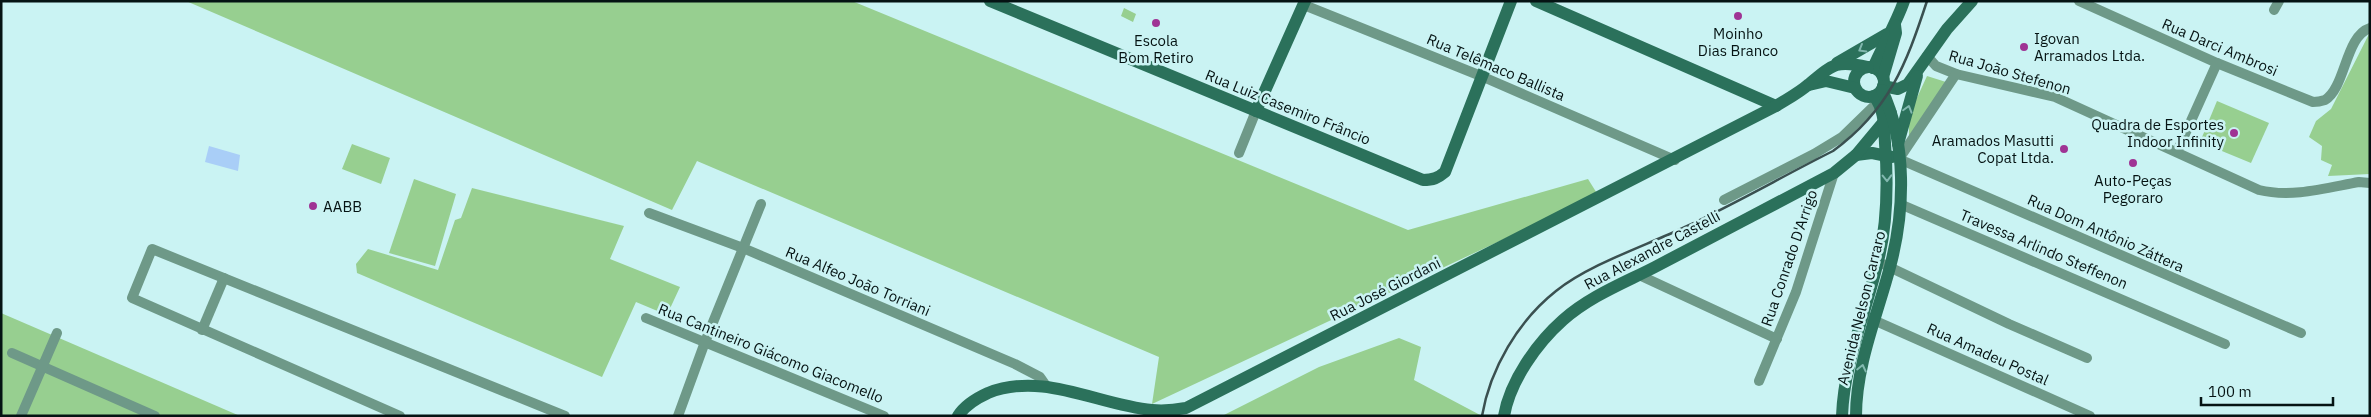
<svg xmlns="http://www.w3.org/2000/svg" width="2371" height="417" font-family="'IBM Plex Sans',sans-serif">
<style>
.green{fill:#97cf90}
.water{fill:#a9cef7}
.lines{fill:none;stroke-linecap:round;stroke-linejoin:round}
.street{stroke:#6e9988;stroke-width:10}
.secondary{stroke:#2b715b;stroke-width:12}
.rail{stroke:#3a5050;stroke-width:2.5}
.oneway{stroke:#82b8af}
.poi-dot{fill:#9f3394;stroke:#caf3f3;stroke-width:2}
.labels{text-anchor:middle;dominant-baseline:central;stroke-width:5;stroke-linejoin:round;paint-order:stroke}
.poi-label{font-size:15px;fill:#051313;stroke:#caf3f3}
.street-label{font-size:15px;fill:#051313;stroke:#caf3f3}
</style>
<rect width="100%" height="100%" fill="#caf3f3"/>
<g class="green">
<path d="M186,1h666l556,229 180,-51 10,16 -446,209 7,-47 -462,-196 -25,49z"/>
<path d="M1124,8l12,6 -3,8 -12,-6z"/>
<path d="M2370,32v142l-42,2 4,-11 -11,-5 1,-14 -13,-9 7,-16 15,-12z"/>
<path d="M1927,76l19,6 -37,57v-24z"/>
<path d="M2217,101l52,22 -18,40 -51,-21z"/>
<path d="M352,144l38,14 -9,26 -39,-15z"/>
<path d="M414,179l42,15 -21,72 -46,-13z"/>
<path d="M472,188l152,38 -14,33 70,28 -13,28 -31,-13 -34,75 -245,-104 -1,-9 12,-15 70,21 17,-50 6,-2z"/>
<path d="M1,313l239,103h-239z"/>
<path d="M1399,338l22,9 -7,33 68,36h-260l97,-49z"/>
</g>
<path class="water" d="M209,146l31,9 -2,16 -33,-9z"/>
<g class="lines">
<g class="street">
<path d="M2079,1l138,62 96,39c4,0 9,-1 12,-2 21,-13 20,-64 45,-72"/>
<path d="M1304,5l177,71 194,84"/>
<path d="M2274,10l5,-9"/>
<path d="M1927,56l9,10 20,8 99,23 204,93c33,8 67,-2 100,-8l11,1"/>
<path d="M1956,74l-57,85 402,174"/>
<path d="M2177,152l40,-89"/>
<path d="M1239,153l17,-42"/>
<path d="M1724,200l90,-46 28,-17 36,-35"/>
<path d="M1900,204l325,140"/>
<path d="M649,213l94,35 272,116 25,13 7,10"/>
<path d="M1883,264l126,60 78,34"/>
<path d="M1639,275l138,64"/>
<path d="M646,318l238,98"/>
<path d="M1869,318l221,98"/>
<path d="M202,330l22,-52"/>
<path d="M12,353l143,63"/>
<path d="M1759,381l37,-89 38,-119"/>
<path d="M21,416l36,-83"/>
<path d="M400,416l-268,-118 20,-49 413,167"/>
<path d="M678,416l27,-74 56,-138"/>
</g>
<g class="secondary">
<path d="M990,1l433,179c10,0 15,-2 22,-8l66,-171"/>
<path d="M1536,1l240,105"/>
<path d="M1837,63l50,-29"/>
<circle cx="1869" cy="82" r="15"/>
<path d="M1873,68c10,-23 23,-44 31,-67"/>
<path d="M1883,77l13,-44 -1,-8"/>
<path d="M1809,85l17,-4 29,7"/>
<path d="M1883,86l15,3 10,-5 39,-55 25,-28"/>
<path d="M1256,111l49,-110"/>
<path d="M1898,144l19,-68"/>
<path d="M1856,155l16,-2 20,4"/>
<path d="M958,416c7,-11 19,-18 30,-23 55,-22 110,12 164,17 12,1 23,0 34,-2l590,-302c11,-7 23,-13 33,-22 24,-20 27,-24 59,-17"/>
<path d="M1504,416c6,-35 33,-73 59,-96 27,-24 61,-37 92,-53 60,-31 119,-63 179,-94l22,-18 35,-42"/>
<path d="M1842,416c2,-54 24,-103 36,-155 10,-39 10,-78 7,-118 -1,-16 0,-33 -11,-47"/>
<path d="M1856,416c0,-51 21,-100 34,-149 15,-56 17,-124 -8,-177"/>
</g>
<path class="rail" d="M1482,416c8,-47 36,-95 74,-125 34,-27 89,-45 129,-64 50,-23 98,-51 148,-76 56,-41 73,-86 94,-150"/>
</g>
<defs><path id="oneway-chevron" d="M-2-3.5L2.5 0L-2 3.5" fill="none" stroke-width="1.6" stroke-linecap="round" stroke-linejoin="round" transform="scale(1.25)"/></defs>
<g class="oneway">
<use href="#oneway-chevron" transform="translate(1862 49) rotate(150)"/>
<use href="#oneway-chevron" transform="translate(1908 109) rotate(-74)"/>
<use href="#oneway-chevron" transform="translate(1887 178) rotate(89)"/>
<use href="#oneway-chevron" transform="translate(1862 368) rotate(-77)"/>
</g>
<g class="poi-dot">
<circle cx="1738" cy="16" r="5"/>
<circle cx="1156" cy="23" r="5"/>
<circle cx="2024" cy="47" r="5"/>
<circle cx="2234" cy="133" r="5"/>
<circle cx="2064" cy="149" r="5"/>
<circle cx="2133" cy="163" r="5"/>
<circle cx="313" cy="206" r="5"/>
</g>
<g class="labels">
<g class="poi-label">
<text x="1738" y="33">Moinho<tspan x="1738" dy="17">Dias Branco</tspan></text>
<text x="2034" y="38" text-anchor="start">Igovan<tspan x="2034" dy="17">Arramados Ltda.</tspan></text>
<text x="1156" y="40">Escola<tspan x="1156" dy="17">Bom Retiro</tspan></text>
<text x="2224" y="124" text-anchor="end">Quadra de Esportes<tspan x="2224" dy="17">Indoor Infinity</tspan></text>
<text x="2054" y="140" text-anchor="end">Aramados Masutti<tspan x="2054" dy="17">Copat Ltda.</tspan></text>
<text x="2133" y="180">Auto-Peças<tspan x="2133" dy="17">Pegoraro</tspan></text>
<text x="323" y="206" text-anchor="start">AABB</text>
</g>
<g class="street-label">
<text transform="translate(2220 47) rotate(23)">Rua Darci Ambrosi</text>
<text transform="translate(1496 67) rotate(23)">Rua Telêmaco Ballista</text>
<text transform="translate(2010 72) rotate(16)">Rua João Stefenon</text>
<text transform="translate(1288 107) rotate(22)">Rua Luiz Casemiro Frâncio</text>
<text transform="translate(2106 233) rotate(24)">Rua Dom Antônio Záttera</text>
<text transform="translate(2044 249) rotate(23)">Travessa Arlindo Steffenon</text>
<text transform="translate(1652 250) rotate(-28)">Rua Alexandre Castelli</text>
<text transform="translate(1789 258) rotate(-71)">Rua Conrado D'Arrigo</text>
<text transform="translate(858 281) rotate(23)">Rua Alfeo João Torriani</text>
<text transform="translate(1385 289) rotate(-27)">Rua José Giordani</text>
<text transform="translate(1861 308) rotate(-76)">Avenida Nelson Carraro</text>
<text transform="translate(771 353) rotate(22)">Rua Cantineiro Giácomo Giacomello</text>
<text transform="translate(1988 354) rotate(24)">Rua Amadeu Postal</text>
</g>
</g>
<rect width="2371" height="417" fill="none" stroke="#051313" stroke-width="5"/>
<path d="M2201 397v8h132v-8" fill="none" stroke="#051313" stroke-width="2.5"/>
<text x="2208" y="397" font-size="15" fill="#051313" stroke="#caf3f3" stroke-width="4" paint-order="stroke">100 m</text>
</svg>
